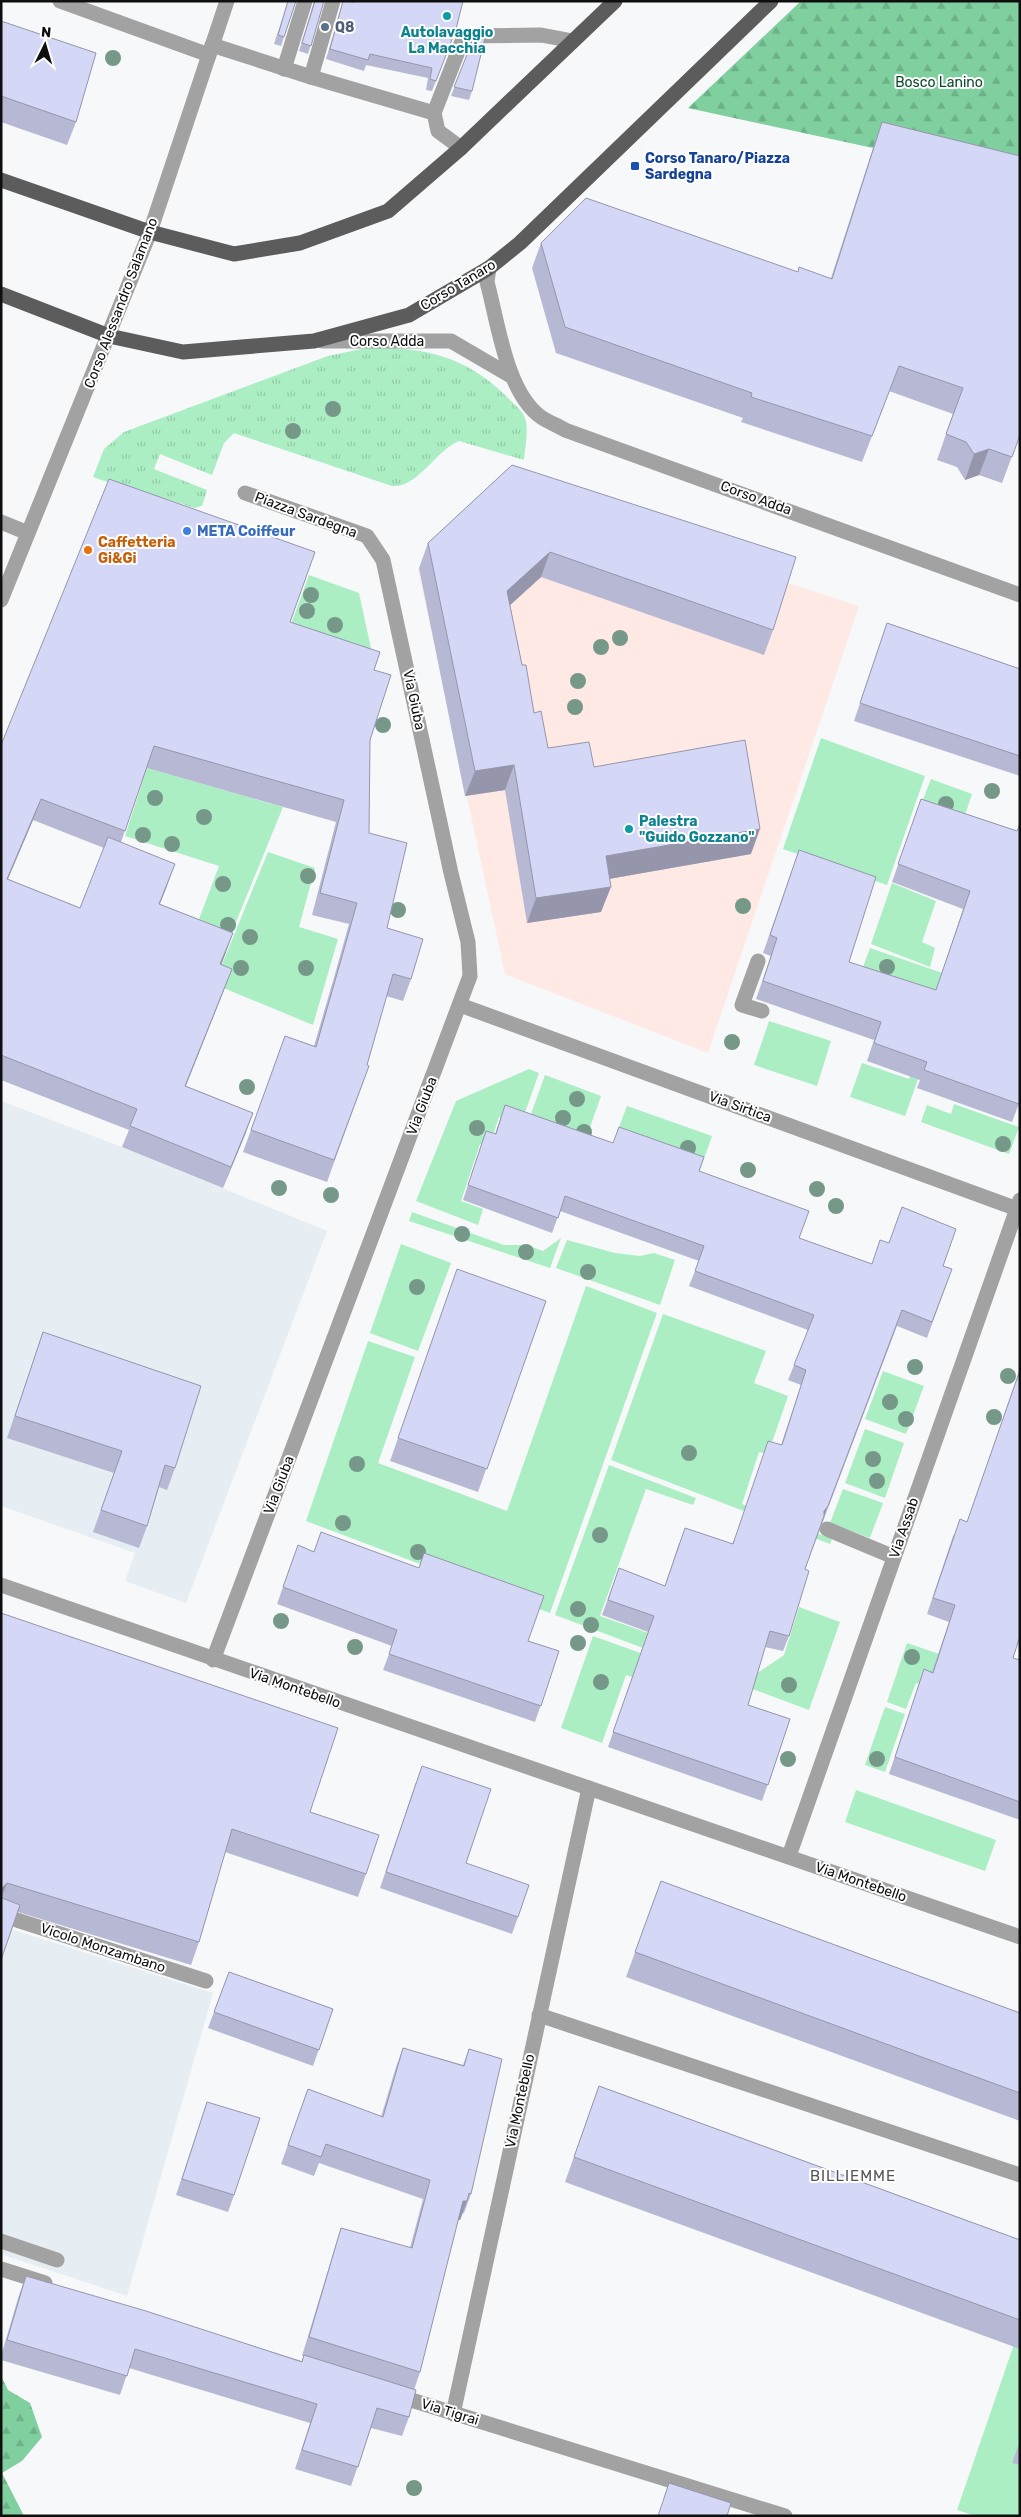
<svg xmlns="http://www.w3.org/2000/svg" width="1021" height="2517" font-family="Rubik,sans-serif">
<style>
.built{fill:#e6edf3}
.education{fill:#fee9e4}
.grass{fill:url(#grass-tufts)}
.forest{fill:url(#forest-firs)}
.garden{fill:#abeec4}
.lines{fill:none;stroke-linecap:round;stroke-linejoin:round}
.minor{stroke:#a3a2a2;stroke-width:15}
.major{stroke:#5d5c5c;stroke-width:15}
.tree{fill:#769888}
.wall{fill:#b7b9d4;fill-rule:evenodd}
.shaded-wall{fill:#9596ac}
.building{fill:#d5d7f6;stroke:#9596ac}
.culture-dot{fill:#0f9aa8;stroke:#fff;stroke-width:2}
.service-dot{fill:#5c6f8a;stroke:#fff;stroke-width:2}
.transit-dot{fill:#1a4fb4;stroke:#fff;stroke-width:2}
.shop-dot{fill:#3f7fe0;stroke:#fff;stroke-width:2}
.food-dot{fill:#e8710a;stroke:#fff;stroke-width:2}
.labels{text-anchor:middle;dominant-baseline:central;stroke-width:4;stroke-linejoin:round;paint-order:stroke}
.service-label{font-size:14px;font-weight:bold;fill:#4e5e75;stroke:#fff;text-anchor:start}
.culture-label{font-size:14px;font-weight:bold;fill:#0d838f;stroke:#fff}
.park-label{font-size:14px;fill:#0c4a2c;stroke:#fff}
.transit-label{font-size:14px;font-weight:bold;fill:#164399;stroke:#fff;text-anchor:start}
.street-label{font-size:14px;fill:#0f0f0f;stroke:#fff}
.shop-label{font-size:14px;font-weight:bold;fill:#366cbe;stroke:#fff;text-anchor:start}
.food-label{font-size:14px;font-weight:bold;fill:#c56008;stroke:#fff;text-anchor:start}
.neighbourhood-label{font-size:15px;letter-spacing:1px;fill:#555556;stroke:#fff}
</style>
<defs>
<pattern id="grass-tufts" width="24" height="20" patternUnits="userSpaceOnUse" patternTransform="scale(1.25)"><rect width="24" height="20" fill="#abeec4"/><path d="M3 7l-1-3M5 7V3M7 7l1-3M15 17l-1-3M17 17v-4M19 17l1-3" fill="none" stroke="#92cba7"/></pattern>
<pattern id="forest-firs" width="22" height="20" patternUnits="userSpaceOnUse" patternTransform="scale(1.25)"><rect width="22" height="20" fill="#80cf9f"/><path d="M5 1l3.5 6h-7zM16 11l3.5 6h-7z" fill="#6db188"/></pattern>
</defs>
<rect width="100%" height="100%" fill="#f7f8f9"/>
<g class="built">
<path d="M1,1101l121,46 205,84 -141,372 -61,-22 10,-28 -134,-47z"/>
<path d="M1,1926l212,67 -86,303 -126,-42z"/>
</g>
<path class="education" d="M503,490l356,116 -151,447 -203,-79 -87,-405z"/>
<path class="grass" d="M371,347c54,1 94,9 134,48 6,7 17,14 20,23 4,12 0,29 -1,42l-65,-19c-23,9 -41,47 -67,45l-158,-53 -10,10 -12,32 -52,-21 -6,15 53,21 -5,16 -8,2 -27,-9 -1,4 -73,-26 11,-28 20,-17 204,-76z"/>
<g class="forest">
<path d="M801,1h219v183l-147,-36 -185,-40z"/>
<path d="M1,2376l7,14 22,13 12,34 -20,24 -20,12 22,43h-23z"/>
</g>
<g class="garden">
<path d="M309,575l50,18 16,74 -89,-29z"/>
<path d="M821,738l104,38 -38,109 -104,-36z"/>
<path d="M147,768l136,39 -58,142 -32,-14 26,-69 -94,-30z"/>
<path d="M931,779l41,15 -12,36 -43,-15z"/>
<path d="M268,852l47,16 -16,59 39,12 -25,86 -99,-41z"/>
<path d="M892,883l44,18 -14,41 13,6 -5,19 -59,-23z"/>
<path d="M870,948l84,29 -49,139 -55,-19 12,-34 47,16 26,-74 -76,-27z"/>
<path d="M769,1021l62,20 -14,45 -63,-21z"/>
<path d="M529,1069l10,4 -18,51 -22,-7 -10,30 -9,-3 -19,57 22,8 -5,16 -62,-24 40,-100z"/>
<path d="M545,1075l56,21 -18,51 -56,-22z"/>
<path d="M954,1104l65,23 -10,27 -88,-32 6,-17 24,9z"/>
<path d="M627,1106l85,30 -12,34 -85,-32z"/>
<path d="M412,1212l92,33h23l16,6 18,-13 -11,30 -141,-47z"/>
<path d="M567,1240l48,13 25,3 14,-3 21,7 -15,45 -104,-37z"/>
<path d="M401,1244l50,19 -33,88 -48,-18z"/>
<path d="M586,1286l71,27 -107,300 -244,-92 62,-180 47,16 -37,106 129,48z"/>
<path d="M663,1314l103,37 -12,32 34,13 -20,58 -9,-2 -17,52 90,35 -2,5 -219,-84z"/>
<path d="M883,1371l41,15 -18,48 -41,-15z"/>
<path d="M865,1429l39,14 -19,55 -40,-15z"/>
<path d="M609,1465l87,33 -3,7 -47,-16 -46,127 159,56 25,-17 15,-48 41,15 -31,88 -254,-95z"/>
<path d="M843,1489l40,14 -13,35 -40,-15z"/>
<path d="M593,1636l106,38 -7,23 -66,-22 -24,68 -41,-15z"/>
<path d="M907,1643l103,35 -13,35 -81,-30 -10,26 -19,-7z"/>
<path d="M885,1707l20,7 -20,58 -20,-7z"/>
<path d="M856,1790l140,50 -11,31 -140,-49z"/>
<path d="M1020,2327v189h-44l-19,-6z"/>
</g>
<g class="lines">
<g class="minor">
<path d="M60,1l149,54"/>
<path d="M212,45l99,32 123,36 4,18 23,17"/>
<path d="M284,69l21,-68"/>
<path d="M311,77l22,-76"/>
<path d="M434,113l30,-77 77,-1 32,6"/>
<path d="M489,268l-2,14c11,40 19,110 54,135 7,5 16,8 24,13l455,165"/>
<path d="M322,341h129l60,35"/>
<path d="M1,522l27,11"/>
<path d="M1,600l149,-368 77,-231"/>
<path d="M758,961l-16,44 20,6"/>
<path d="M460,1005l560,205"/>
<path d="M827,1529l67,28"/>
<path d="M1,1585l1019,352"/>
<path d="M213,1660l257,-684 -2,-34 -17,-69 -68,-313 -16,-24 -122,-43"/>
<path d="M789,1856l231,-656"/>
<path d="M1,1915l205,66"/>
<path d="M539,2015l481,160"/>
<path d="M1,2241l56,19"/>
<path d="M1,2269l44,14"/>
<path d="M395,2395l390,121"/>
<path d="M453,2414l136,-626"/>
</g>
<g class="major">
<path d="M1,180l149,52 84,22 66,-11 88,-32 73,-63 154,-147"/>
<path d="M1,294l108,42 74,16 131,-11 95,-26 80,-47 31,-25 251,-242"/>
</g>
</g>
<g class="tree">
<circle cx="113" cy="58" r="8"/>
<circle cx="333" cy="409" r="8"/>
<circle cx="293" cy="431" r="8"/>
<circle cx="311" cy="595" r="8"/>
<circle cx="307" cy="611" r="8"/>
<circle cx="335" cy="625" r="8"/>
<circle cx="620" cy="638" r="8"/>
<circle cx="601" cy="647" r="8"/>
<circle cx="578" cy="681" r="8"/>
<circle cx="575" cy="707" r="8"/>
<circle cx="383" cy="725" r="8"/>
<circle cx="992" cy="791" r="8"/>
<circle cx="155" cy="798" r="8"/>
<circle cx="946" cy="804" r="8"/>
<circle cx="204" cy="817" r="8"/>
<circle cx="143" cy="835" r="8"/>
<circle cx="172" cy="844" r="8"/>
<circle cx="308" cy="876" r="8"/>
<circle cx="223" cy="884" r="8"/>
<circle cx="743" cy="906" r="8"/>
<circle cx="398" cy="910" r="8"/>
<circle cx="228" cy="925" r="8"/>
<circle cx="250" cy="937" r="8"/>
<circle cx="887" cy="967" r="8"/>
<circle cx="241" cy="968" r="8"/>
<circle cx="306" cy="968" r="8"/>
<circle cx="732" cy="1042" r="8"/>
<circle cx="247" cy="1087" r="8"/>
<circle cx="577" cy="1099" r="8"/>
<circle cx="563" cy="1118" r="8"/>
<circle cx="477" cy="1128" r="8"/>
<circle cx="584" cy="1132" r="8"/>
<circle cx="1003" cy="1144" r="8"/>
<circle cx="688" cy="1148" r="8"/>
<circle cx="748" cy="1170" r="8"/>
<circle cx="279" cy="1188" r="8"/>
<circle cx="817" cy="1189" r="8"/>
<circle cx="331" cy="1195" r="8"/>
<circle cx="836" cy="1206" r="8"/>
<circle cx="462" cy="1234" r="8"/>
<circle cx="526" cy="1252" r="8"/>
<circle cx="588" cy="1272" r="8"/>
<circle cx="417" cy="1287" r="8"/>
<circle cx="915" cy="1367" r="8"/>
<circle cx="1008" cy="1376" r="8"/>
<circle cx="890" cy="1402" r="8"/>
<circle cx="994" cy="1417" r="8"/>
<circle cx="906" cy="1419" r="8"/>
<circle cx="689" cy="1453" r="8"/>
<circle cx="873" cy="1459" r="8"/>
<circle cx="357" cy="1464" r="8"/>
<circle cx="877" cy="1481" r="8"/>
<circle cx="343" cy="1523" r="8"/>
<circle cx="600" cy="1535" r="8"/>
<circle cx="418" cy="1552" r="8"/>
<circle cx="578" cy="1609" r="8"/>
<circle cx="281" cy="1621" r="8"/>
<circle cx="591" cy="1625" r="8"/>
<circle cx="578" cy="1643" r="8"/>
<circle cx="355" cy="1647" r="8"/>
<circle cx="912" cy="1657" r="8"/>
<circle cx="601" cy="1682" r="8"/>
<circle cx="789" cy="1685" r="8"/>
<circle cx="788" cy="1759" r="8"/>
<circle cx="877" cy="1759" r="8"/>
<circle cx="414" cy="2488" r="8"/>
</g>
<g class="wall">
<path d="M288,1h8l-15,45 -7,-2z"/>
<path d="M314,1h10l-16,53 -9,-3z"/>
<path d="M343,1l10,1 1,-1h109l-7,28 -24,62 -6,-1 2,-12 -62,-13 -2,6 -38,-12z"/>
<path d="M1,21l75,101 -9,23 -66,-23z"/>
<path d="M474,37l-2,54 -3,9 -18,-4z"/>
<path d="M882,122l138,313 -18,48 -23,-8 -14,5 -8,-13 -20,-7 16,-46 -64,-23 -27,71 -121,-40 2,-4 -187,-65 -24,-85 9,-25 257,29 33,6 42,-130z"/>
<path d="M512,465l261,165 -9,25 -223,-78 -31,28 12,60 12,48 14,35 46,19 157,87 -142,25 -8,33 -74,11 -22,-133 -40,6 -46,-228 9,-25z"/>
<path d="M290,622l84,48 -4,70 -1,93 18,95 24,51 -8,22 -17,-5 -19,69 2,1 -42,116 -84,-30 42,-116 29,10 19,-65 16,-57 -37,-9 24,-93 -189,-54 -26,74 46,44 -7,18 73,29 -12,31 3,26 -38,96 67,27 -30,75 -101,-41 7,-17 -128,-50v-335zM33,820l71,28 -24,60 -72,-29z"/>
<path d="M887,623l133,46v107l-166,-55z"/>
<path d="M921,799l96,32 3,270 -8,21 -95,-34 3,-8 -53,-19 7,-21 -118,-41 15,-43 -8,-3 36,-103 50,112 87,28 27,-81 -71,-27z"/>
<path d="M505,1105l108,38 86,28 100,67 73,26 71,2 9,3 -25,69 -30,-12 -92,243 -16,67 -6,15 -18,-4 -17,58 42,14 -28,82 -154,-54 40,-115 -46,-17 17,-47 46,18 14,-43 53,1 49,-99 20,-60 -13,-5 20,-50 -119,-44 10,-25 -139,-50 -8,22 -89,-33 18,-54 14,-12z"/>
<path d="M449,1292l97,9 -68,191 -88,-31z"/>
<path d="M43,1332l132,136 -8,22 -8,-3 -12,39 -8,22 -46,-16 21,-59 -107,-35z"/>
<path d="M1020,1369v267l-7,22 7,2v160l-131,-46 35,-105 8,3 17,-50 -22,-8 26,-78 14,-14z"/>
<path d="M298,1545l230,96 31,10 -24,71 -152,-52 9,-24 -115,-42z"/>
<path d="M1,1613l309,199 56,62 -8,23 -133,-45 -26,90 -8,23 -173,-53 -17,48z"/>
<path d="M416,1782l50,81 52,54 -6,17 -132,-46z"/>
<path d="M661,1881l359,132v108l-394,-144z"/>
<path d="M229,1972l104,37 -20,57 -105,-38z"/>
<path d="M403,2048l60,17 6,-16 2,145 -7,19h-1l-3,7h-2l-38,152 -6,18 -5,27 -7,19 -31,-8 -20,58 -56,-17 15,-46 -181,-55 -9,27 -119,-35v-4l18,-61 7,-19 276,85 2,-5h-2l33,-109 6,-19 69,20 13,-49 -104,-36 -5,13 -33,-12 27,-75 73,28 15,-50z"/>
<path d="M599,2086l421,154v109l-455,-167z"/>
<path d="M207,2102l27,93 -6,17 -52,-17z"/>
<path d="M1020,2441v24l-8,-2z"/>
</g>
<g class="shaded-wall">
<path d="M899,366l-10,25 -27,71 10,-26z"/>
<path d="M989,449l-10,26 -14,5 9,-26z"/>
<path d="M550,552l-9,25 -43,39 9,-25z"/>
<path d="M514,765l-9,25 -40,6 10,-25z"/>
<path d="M41,799l-8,21 -32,75 6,-16z"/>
<path d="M760,829l-9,25 -154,27 9,-25z"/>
<path d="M175,864l-8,22 -16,39 8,-21z"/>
<path d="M611,887l-10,25 -74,11 9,-25z"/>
<path d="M233,933l-8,22 -12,31 7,-22z"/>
<path d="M232,969l-8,21 -47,117 8,-21z"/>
<path d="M253,1113l-8,22 -22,53 8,-21z"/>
<path d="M902,1310l-80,211 2,-10z"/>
<path d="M7,1883l-6,16v-10z"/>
<path d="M463,2201h4l-7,19h-4z"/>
</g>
<g class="building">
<path d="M288,1h8l-12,36 -6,-2z"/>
<path d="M315,1h9l-13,45 -9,-3z"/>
<path d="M343,1l11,1v-1h109l-7,28 -20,52 -6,-2 2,-11 -62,-14 -2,6 -38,-11z"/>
<path d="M1,21l95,32 -20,69 -75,-26z"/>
<path d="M474,37l11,1 -13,53 -18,-4z"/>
<path d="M882,122l138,34v279l-8,22 -23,-8 -15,5 -8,-12 -20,-8 17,-46 -64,-22 -27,70 -121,-39 1,-4 -187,-66 -24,-84 45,-45 212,74 1,-5 33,12z"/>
<path d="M512,465l284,92 -23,73 -223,-78 -43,39 15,74h4l8,48 7,-2 7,37 41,-6 5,25 151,-27 15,89 -154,27 5,31 -75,11 -22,-133 -39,6 -47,-228z"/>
<path d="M109,479l206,73 -25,70 90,30 -6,18 17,5 -21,65 -1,93 38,10 -20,85 36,11 -12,40 -18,-5 -26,91 2,1 -35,94 -83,-30 34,-94 31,11 25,-87 16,-57 -37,-10 24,-93 -190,-54 -29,85 -84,-32 -34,80 73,29 28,-71 67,27 -16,40 74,29 -13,31 12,5 -47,117 68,27 -22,54 -101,-41 7,-17 -136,-54v-310z"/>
<path d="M887,623l133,46v87l-160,-53z"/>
<path d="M921,799l96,32 3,-7v277l-1,3 -95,-34 3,-8 -53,-19 7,-21 -118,-41 14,-43 -7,-3 29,-85 77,27 -27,85 87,28 34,-99 -72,-27z"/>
<path d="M505,1105l108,38 6,-16 85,30 -5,14 110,40 -10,27 73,26 8,-24 9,3 13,-36 54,22 -13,37 9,3 -20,53 -30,-12 -74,196 -4,5v5l-19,53 4,2 -20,65 -19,-5 -22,74 42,14 -22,66 -155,-53 41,-116 -46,-16 11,-32 46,18 20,-58 48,16 35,-103 14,4 24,-75 -12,-5 20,-50 -119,-44 9,-25 -139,-50 -7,22 -90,-33 18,-54 10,3z"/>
<path d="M457,1269l89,32 -59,168 -89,-31z"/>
<path d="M43,1332l158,54 -26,82 -10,-3 -18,61 -46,-16 21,-59 -107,-35z"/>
<path d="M1020,1370v266l-7,22 7,2v142l-125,-45 29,-88 9,4 22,-68 -22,-7 27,-79 7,3z"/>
<path d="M321,1532l98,36 5,-15 120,43 -16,45 31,10 -18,55 -152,-52 8,-24 -114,-43 15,-42 16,7z"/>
<path d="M1,1613l337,115 -28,84 69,23 -13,39 -134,-45 -33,113 -192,-59 -6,6z"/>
<path d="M422,1766l69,23 -25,74 63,22 -11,32 -132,-45z"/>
<path d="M661,1881l359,132v80l-385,-141z"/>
<path d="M1,1893l1,5 18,7 -19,55z"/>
<path d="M229,1972l104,37 -14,41 -105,-38z"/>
<path d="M403,2048l61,18 5,-17 33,10 -31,135 -2,-1 -2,8h-4l-43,171 -111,-35 32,-109 71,20 18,-68 -104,-36 -5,13 -33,-12 20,-56 75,28z"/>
<path d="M599,2086l421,154v80l-446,-163z"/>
<path d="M207,2102l53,16 -26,77 -52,-16z"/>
<path d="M26,2276l120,35 156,51 2,-7 112,35 -7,27 -32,-9 -19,59 -56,-17 15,-46 -182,-55 -8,27 -120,-36z"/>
<path d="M669,2483l62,20 -4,13h-69z"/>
</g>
<g class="culture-dot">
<circle cx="447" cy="16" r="5"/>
<circle cx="629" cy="829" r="5"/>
</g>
<circle class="service-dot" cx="325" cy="27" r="5"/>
<rect class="transit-dot" x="630" y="161" width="10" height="10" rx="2.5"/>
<circle class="shop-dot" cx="187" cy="531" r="5"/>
<circle class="food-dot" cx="88" cy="550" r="5"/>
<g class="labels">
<g class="service-label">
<text x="335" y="27">Q8</text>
</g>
<g class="culture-label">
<text x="447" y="32">Autolavaggio<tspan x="447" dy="16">La Macchia</tspan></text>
<text x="639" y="821" text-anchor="start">Palestra<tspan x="639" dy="16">"Guido Gozzano"</tspan></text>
</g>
<g class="park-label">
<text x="939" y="82">Bosco Lanino</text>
</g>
<g class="transit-label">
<text x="645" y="158">Corso Tanaro/Piazza<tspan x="645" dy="16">Sardegna</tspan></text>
</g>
<g class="street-label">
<text transform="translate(458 285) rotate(-31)">Corso Tanaro</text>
<text transform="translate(121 303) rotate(-69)">Corso Alessandro Salamano</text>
<text x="387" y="341">Corso Adda</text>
<text transform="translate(756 498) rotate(20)">Corso Adda</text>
<text transform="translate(306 515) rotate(20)">Piazza Sardegna</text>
<text transform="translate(414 700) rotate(78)">Via Giuba</text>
<text transform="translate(422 1106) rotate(-69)">Via Giuba</text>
<text transform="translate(740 1107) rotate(20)">Via Sirtica</text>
<text transform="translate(279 1485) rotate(-69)">Via Giuba</text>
<text transform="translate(904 1528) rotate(-71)">Via Assab</text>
<text transform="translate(295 1688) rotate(19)">Via Montebello</text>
<text transform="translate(861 1882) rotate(19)">Via Montebello</text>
<text transform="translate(103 1948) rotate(18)">Vicolo Monzambano</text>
<text transform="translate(520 2101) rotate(-78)">Via Montebello</text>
<text transform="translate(450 2412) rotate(17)">Via Tigrai</text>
</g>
<g class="shop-label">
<text x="197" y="531">META Coiffeur</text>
</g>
<g class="food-label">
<text x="98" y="542">Caffetteria<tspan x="98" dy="16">Gi&amp;Gi</tspan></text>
</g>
<g class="neighbourhood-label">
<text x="853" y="2176">BILLIEMME</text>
</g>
</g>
<rect width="1021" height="2517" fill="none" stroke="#0f0f0f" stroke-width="5"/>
<g transform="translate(45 45) rotate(5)" stroke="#ffffff" stroke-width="4" paint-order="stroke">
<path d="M0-4L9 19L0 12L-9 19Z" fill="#0f0f0f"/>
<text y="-8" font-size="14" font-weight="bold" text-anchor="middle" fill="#0f0f0f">N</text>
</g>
</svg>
